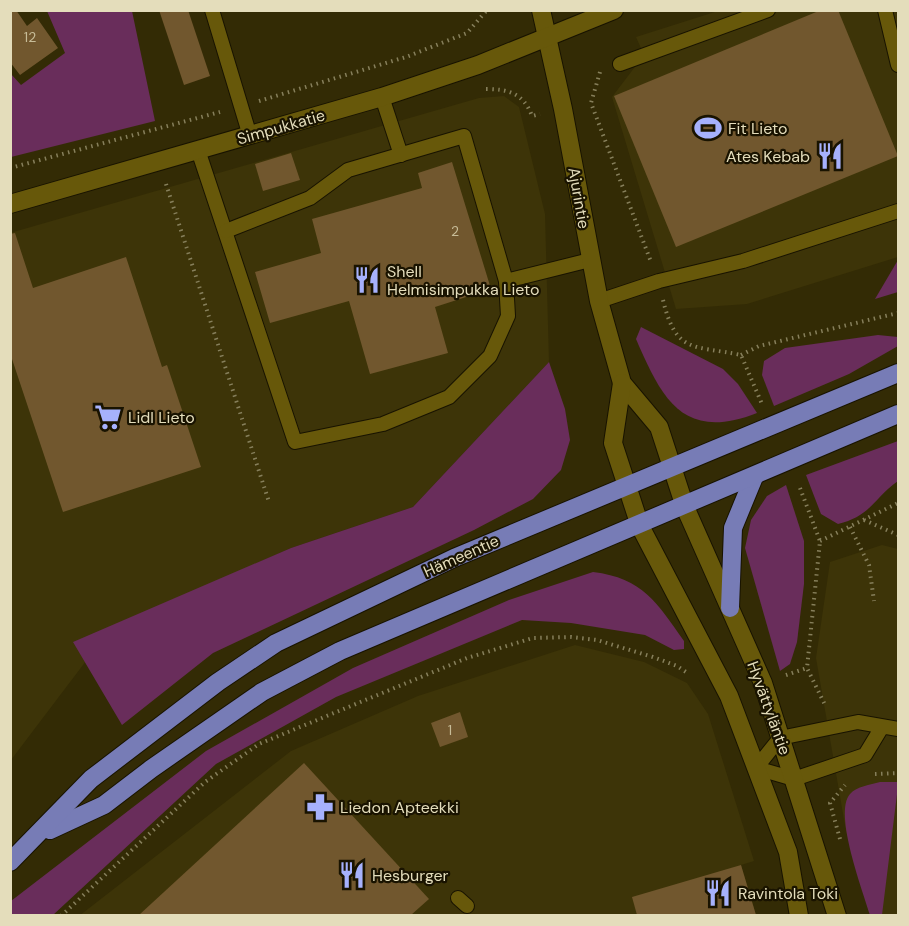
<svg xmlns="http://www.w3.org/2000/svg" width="909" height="926" font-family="'DM Sans',sans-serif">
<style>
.built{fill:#3d3408}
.green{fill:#692d5b}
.building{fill:#71572e}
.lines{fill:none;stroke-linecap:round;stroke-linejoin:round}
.service-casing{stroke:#181301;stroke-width:16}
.tertiary-casing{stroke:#181301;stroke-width:20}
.trunk-casing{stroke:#181301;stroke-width:20}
.path{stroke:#867f5b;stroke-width:4;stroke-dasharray:1.5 4.5;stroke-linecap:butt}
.service{stroke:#67580a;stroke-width:14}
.tertiary{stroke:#67580a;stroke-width:18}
.trunk{stroke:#777cb6;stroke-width:18}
.labels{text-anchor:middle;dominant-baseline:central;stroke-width:4.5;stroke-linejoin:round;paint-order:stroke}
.number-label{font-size:14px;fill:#c7bc98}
.street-label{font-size:16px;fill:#e4ddbb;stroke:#191300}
.poi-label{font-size:16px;fill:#e4ddbb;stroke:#191300;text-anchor:start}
</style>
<rect width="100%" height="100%" fill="#332b05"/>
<g class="built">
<path d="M718,11h180v246l-151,47 -71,5 -64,-212 32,-42 -8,-18z"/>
<path d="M504,96l15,11 26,107 4,148 -136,145 -122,41 -180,80 -100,132 -1,-527 469,-135z"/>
<path d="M882,545l16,4v366h-28l-24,-84 -30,-173 14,-96z"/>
<path d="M575,645l69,17 43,21 21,31 46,147 -13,4 15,50 -677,1 212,-165 127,-55z"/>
</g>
<g class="green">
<path d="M47,11h85l23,110 -144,36v-83l10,11 44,-32z"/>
<path d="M898,260v32l-23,7z"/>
<path d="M641,327l82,42 15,15 19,29c-74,29 -95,-14 -121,-74z"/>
<path d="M878,335l20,2v9l-49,28 -75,32 -12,-31 2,-14 21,-13z"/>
<path d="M549,362l16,47 5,31 -9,30 -28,29 -59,31 -261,123 -91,72 -49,-83 218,-94 122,-41z"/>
<path d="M898,441v40c-24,17 -27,35 -60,43l-17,-10 -15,-39z"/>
<path d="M786,485l18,56v43l-7,58 -7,22 -10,7 -35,-123 6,-28 16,-24z"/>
<path d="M593,572c50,6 64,31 91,69v8l-10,1 -29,-15 -74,-12 -49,-3 -186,77 -120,67 -163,151h-42v-14l195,-150 147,-83 156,-68z"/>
<path d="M880,782h18v4l-16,129h-12c-7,-24 -37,-102 -20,-121 7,-8 20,-9 30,-12z"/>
</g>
<g class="building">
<path d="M10,10h6l11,16 10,-8 21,30 -38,27 -10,-13z"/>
<path d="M159,10h29l22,66 -26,9z"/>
<path d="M821,10h17l60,146 -222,91 -62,-151z"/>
<path d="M291,153l9,27 -37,11 -8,-27z"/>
<path d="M452,162l39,127 -56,18 13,46 -78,21 -21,-73 -79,22 -15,-51 66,-19 -9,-34 110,-31 -4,-15z"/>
<path d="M15,233l18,55 93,-31 36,110 5,-2 34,102 -138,45 -53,-159v-119z"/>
<path d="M460,712l8,25 -28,10 -9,-24z"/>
<path d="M304,763l125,136 -18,16h-272z"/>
<path d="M741,865l15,50h-119l-5,-18z"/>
</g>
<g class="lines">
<defs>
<g id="service">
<path d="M212,10l38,126"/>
<path d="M885,10l13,55"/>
<path d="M620,64l148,-54"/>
<path d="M382,97l19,58"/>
<path d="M198,150l97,292 88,-18 66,-27 41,-41 18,-40 -2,-35 84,-21"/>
<path d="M226,231l84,-33 38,-28 116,-34 42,145"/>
<path d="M599,301l60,-20 84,-20 155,-50"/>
<path d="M882,727l-17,28 -71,24 -38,-11 24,-30 78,-16 40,7"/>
<path d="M458,898l9,8"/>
</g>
<g id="tertiary">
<path d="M541,10l22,99 36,192 23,82 37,44 26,80 78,176 74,233"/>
<path d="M10,204l372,-107 96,-32 136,-55"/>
<path d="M622,383l-9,60 27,83 89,170 59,156 11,64"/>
</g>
<g id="trunk">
<path d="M730,608l3,-80 21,-51"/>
<path d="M50,830l54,-25 47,-36 111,-77 78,-41 558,-237"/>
<path d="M10,862l81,-83 127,-97 58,-39 178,-85 444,-185"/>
</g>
</defs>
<use href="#service" class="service-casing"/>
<use href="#tertiary" class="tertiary-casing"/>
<use href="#trunk" class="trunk-casing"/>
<g class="path">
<path d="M600,72l-9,31 60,159"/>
<path d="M486,89c23,0 38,5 46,27l8,-2"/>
<path d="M259,101l147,-44 61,-24 20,-23"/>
<path d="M10,168l210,-56"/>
<path d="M166,184l103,318"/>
<path d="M663,300c13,54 30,45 78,55l21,49"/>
<path d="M741,355l18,-9 139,-33"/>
<path d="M800,488l20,53 -13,127 19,39"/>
<path d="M864,520l34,15"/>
<path d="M850,527l19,38 5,36"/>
<path d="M820,541l78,-38"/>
<path d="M786,675l21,-7"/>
<path d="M875,774l23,-1"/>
<path d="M840,839l-10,-36 15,-18"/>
<path d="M61,916l144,-134 54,-38 208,-86 66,-20 38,-1 26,3 56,17 24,9 12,8"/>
</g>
<use href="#service" class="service"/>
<use href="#tertiary" class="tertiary"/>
<use href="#trunk" class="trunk"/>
</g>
<defs>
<symbol id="stadium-bare" viewBox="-9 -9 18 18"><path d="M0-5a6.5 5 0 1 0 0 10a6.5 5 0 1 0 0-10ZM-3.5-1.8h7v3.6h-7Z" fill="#a6b1fc" stroke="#191300" stroke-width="2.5" paint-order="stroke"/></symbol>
<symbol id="restaurant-bare" viewBox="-9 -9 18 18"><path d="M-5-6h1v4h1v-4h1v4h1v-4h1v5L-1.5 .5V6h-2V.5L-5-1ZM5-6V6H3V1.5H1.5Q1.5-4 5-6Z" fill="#a6b1fc" stroke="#191300" stroke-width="2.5" paint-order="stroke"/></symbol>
<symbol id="supermarket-bare" viewBox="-9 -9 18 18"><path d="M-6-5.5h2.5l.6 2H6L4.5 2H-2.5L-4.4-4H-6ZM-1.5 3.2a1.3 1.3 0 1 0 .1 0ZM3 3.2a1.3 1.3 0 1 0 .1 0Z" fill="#a6b1fc" stroke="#191300" stroke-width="2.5" paint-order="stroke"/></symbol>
<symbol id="pharmacy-bare" viewBox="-9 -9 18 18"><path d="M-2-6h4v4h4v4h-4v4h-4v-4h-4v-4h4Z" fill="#a6b1fc" stroke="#191300" stroke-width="2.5" paint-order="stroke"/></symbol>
</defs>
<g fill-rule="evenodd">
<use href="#stadium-bare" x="689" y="109" width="38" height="38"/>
<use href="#restaurant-bare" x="811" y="137" width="38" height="38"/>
<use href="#restaurant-bare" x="348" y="261" width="38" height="38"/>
<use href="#supermarket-bare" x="89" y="398" width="38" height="38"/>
<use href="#pharmacy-bare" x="301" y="788" width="38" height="38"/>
<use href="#restaurant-bare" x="333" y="856" width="38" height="38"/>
<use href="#restaurant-bare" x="699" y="874" width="38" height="38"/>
</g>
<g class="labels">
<g class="number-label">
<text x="30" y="37">12</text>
<text x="455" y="231">2</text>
<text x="450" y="730">1</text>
</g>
<g class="street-label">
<text transform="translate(281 127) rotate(-16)">Simpukkatie</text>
<text transform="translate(579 198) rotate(80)">Ajurintie</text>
<text transform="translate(461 556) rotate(-24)">Hämeentie</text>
<text transform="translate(769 708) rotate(70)">Hyvättyläntie</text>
</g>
<g class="poi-label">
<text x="728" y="128">Fit Lieto</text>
<text x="810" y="156" text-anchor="end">Ates Kebab</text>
<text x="387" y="271">Shell<tspan x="387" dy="18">Helmisimpukka Lieto</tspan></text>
<text x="128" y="417">Lidl Lieto</text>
<text x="340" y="807">Liedon Apteekki</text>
<text x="372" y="875">Hesburger</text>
<text x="738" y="893">Ravintola Toki</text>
</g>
</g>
<rect width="909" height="926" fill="none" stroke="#e4ddbb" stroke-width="24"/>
</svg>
